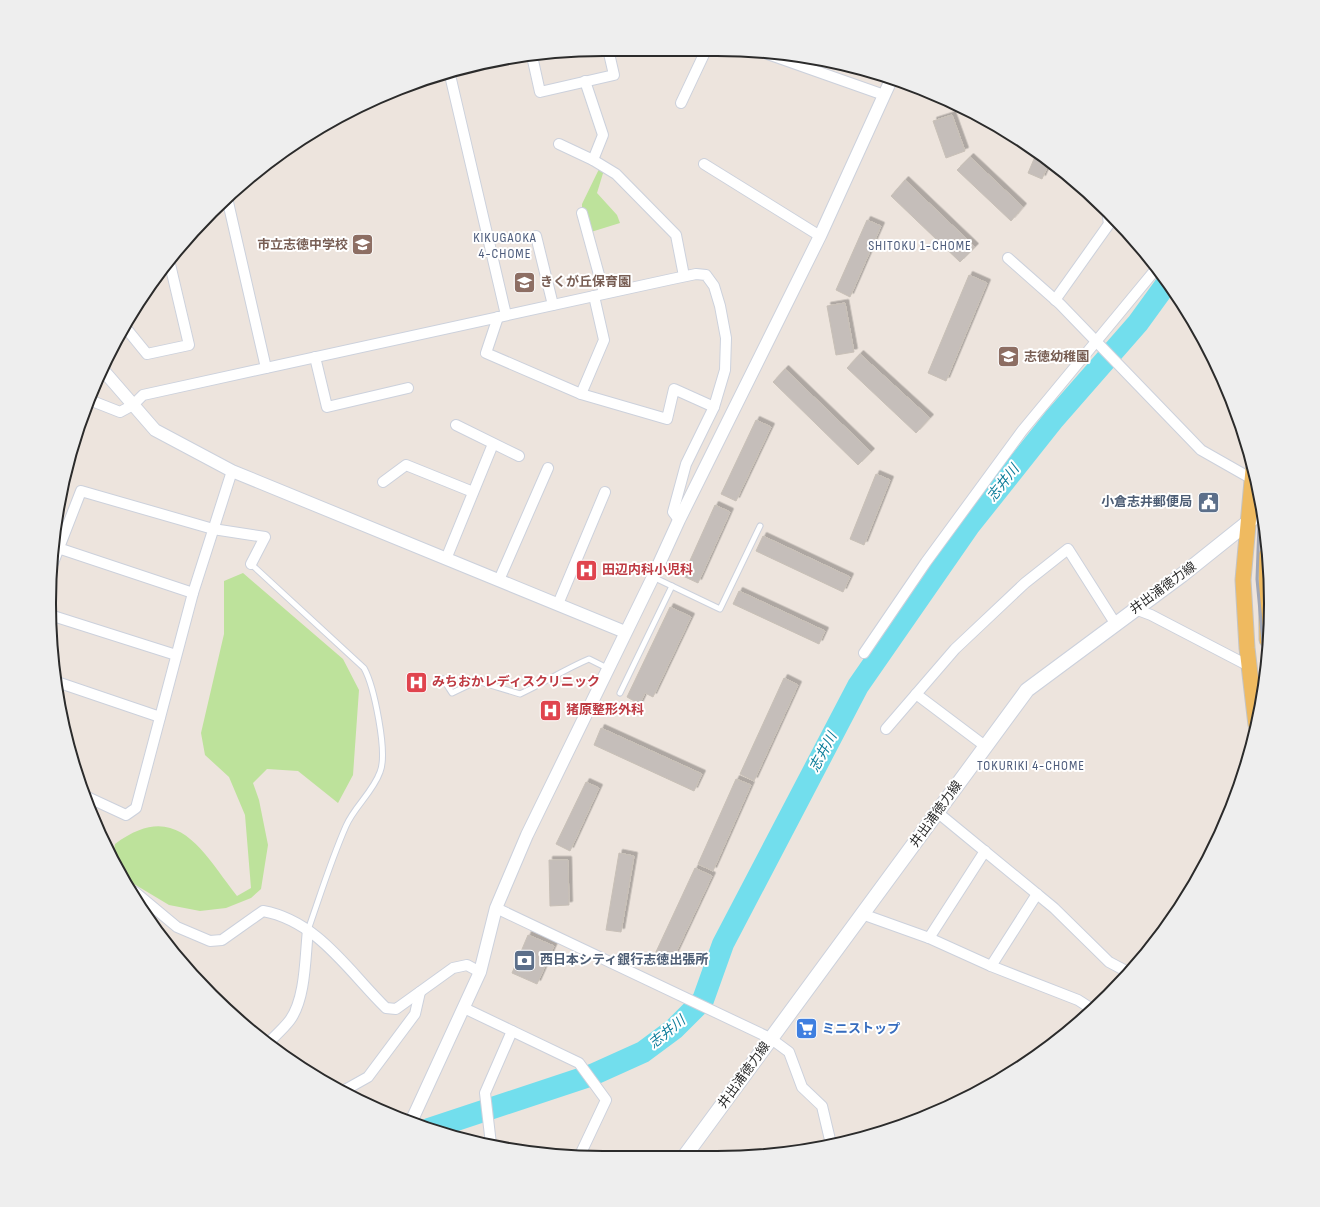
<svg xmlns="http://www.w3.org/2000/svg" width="1320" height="1207" font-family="'Sofia Sans Condensed','Noto Sans JP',sans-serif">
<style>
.green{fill:#bde29b}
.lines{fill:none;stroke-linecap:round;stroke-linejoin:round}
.river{stroke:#72deed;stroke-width:22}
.building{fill:#c5beba;stroke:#c8c0b7;filter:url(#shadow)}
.service-casing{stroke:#ccd1dc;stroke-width:7}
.minor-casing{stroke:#ccd1dc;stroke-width:12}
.tertiary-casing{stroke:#ccd1dc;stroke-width:14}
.secondary-casing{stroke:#ccd1dc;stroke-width:16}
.primary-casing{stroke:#c4c4c4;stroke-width:17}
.service{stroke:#fff;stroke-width:5}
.minor{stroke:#fff;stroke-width:10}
.tertiary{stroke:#fff;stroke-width:12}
.secondary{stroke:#fff;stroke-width:14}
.primary{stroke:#efba60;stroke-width:15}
.rail{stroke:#a0a6b5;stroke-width:3}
.labels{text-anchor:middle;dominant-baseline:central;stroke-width:4;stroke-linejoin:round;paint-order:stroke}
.education-label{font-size:13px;font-weight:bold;fill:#785e54;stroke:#fff;text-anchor:start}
.service-label{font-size:13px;font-weight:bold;fill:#4e5e75;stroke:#fff;text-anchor:end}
.health-label{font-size:13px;font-weight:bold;fill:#be3a42;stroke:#fff;text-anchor:start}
.street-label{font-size:13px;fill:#2b2b2b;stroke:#fff}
.shop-label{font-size:13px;font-weight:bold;fill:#366cbe;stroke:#fff;text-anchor:start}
.neighbourhood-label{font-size:14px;letter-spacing:1px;fill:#4c5b7b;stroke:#fff}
.water-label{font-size:14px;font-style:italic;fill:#0f7e9b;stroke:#fff}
.rim{fill:none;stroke:#2b2b2b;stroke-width:2}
</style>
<defs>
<filter id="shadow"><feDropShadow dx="3.5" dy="-3.5" stdDeviation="0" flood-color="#0004"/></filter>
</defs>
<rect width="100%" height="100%" fill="#ede4dd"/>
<g class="green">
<path d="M600,167l4,3 -7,23 20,22 3,8 -29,9 -9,-24v-4z"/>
<path d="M243,573l100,86 16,31 -6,85 -15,28 -40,-32 -31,-2 -14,14 6,17 9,45 -7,44 -10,9 -25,10 -26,3 -31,-6 -40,-24 -16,-27 2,-10c62,-46 87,7 122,52l14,-8 -6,-73 -16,-38 -24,-22 -4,-22 23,-99v-53z"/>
</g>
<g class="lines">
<path class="river" d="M429,1129l163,-54 51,-23 31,-23 29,-29 20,-56 135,-258 111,-160 85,-107 84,-96 29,-40"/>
</g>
<g class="building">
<path d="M933,93l15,9 -1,2 -16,-6z"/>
<path d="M952,115l13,36 -19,7 -13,-37z"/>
<path d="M1037,152l12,11 -7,16 -14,-6z"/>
<path d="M970,157l53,50 -12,14 -54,-51z"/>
<path d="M905,180l70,67 -15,15 -69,-66z"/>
<path d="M867,220l14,6 -31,71 -14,-7z"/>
<path d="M969,275l18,8 -41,98 -18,-8z"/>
<path d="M845,303l9,49 -18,3 -9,-49z"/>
<path d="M860,354l70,64 -14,15 -69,-65z"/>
<path d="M785,369l86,83 -13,13 -85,-83z"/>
<path d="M756,420l15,7 -35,74 -15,-7z"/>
<path d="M876,474l14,6 -26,65 -14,-6z"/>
<path d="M715,505l15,7 -32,71 -15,-7z"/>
<path d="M763,536l87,41 -7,15 -87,-41z"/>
<path d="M739,591l86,40 -6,13 -86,-40z"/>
<path d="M670,607l21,10 -38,80 -8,-4 -7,15 -6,-3 2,-4 -7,-4z"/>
<path d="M784,678l14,7 -44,96 -14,-7z"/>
<path d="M601,728l101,46 -8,17 -100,-46z"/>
<path d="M736,779l15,6 -38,86 -15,-7z"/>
<path d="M586,782l13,6 -29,63 -14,-7z"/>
<path d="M619,853l15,3 -13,76 -15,-2z"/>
<path d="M549,860h19l1,45 -19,1z"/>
<path d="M695,868l17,8 -40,85 -17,-7z"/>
<path d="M528,935l26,11 -17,38 -25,-11z"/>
</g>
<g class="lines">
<defs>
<g id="service">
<path d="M251,564l113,104c10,18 24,85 16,104 -7,20 -26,35 -34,54 -15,34 -26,70 -38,104"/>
<path d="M653,577l67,32 40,-83"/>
<path d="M443,679l9,14 25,-12 43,13c24,-11 45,-25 69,-35l18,9"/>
<path d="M620,693l52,-107"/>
</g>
<g id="minor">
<path d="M759,51l125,44"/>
<path d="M532,56l8,36 74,-17 -6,-26"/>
<path d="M450,75l56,240"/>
<path d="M585,81l18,54 -10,25"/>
<path d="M681,103l25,-53"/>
<path d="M559,144l34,16 23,14 60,61 8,41"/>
<path d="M704,164l116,72"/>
<path d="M228,202l38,166"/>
<path d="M582,213l22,80"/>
<path d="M536,236l17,69"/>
<path d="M1008,258l52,46 141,146 51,29"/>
<path d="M1055,300l54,-76 -2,-14"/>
<path d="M498,317l-12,36 95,41 23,-54 -10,-44"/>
<path d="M125,327l22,27 42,-9 -20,-85"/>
<path d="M315,357l12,50 81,-19"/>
<path d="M581,394l86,25 7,-30 40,18"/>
<path d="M92,401l28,11 13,-7 10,-10 529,-116 24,-5 10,1 8,11 6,20 6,32 -1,32 -11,37 -28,57 -13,48 6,8"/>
<path d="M456,425l63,31"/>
<path d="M383,482l23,-17 67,27"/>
<path d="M55,547l138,46"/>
<path d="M446,559l47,-115"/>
<path d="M53,563l28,-72 132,38 52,8 -14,27"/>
<path d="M499,580l49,-112"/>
<path d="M558,604l47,-112"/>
<path d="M1135,609l16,6 98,51"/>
<path d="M50,615l126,40"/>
<path d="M864,653l62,-91 96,-131 134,-162"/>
<path d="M57,682l103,35"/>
<path d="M916,694l69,52"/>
<path d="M886,729l69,-80 70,-66 43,-34 47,74"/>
<path d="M85,796l41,19 10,-7 57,-215 39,-122"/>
<path d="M937,812l117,96 55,54 19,10"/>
<path d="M135,892l42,35 33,14 12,-1 41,-29c55,10 86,61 123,97l10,1 57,-41 14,-3 13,7"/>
<path d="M496,908l274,130 19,14 13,35 20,19 9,38"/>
<path d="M862,914l67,24 62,28 87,34 14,9"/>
<path d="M929,938l56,-87"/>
<path d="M991,966l46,-72"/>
<path d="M464,1008l115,55 27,37 -26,55"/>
<path d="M269,1042c7,-7 15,-14 21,-22 16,-22 15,-64 18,-90"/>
<path d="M343,1091l25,-14 47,-63 5,-22"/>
<path d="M491,1144l-6,-51 27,-62"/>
</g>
<g id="tertiary">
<path d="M102,369l53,61 77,41 393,161"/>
<path d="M411,1122l69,-150 16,-64 31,-73 126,-258 26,-57 141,-284 71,-156"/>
</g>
<path id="secondary" d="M684,1157l343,-467 155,-115 80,-64"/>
<g id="primary">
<path d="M1253,470l-10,110 4,68 9,77"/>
<path d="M1266,556l1,84"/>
</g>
</defs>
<use href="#service" class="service-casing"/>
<use href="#minor" class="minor-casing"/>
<use href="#tertiary" class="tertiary-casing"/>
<use href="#secondary" class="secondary-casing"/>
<use href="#primary" class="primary-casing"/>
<use href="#service" class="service"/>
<use href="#minor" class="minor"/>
<use href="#tertiary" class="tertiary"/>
<use href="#secondary" class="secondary"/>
<use href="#primary" class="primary"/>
<path class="rail" d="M1260,496l-3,83 8,86"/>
</g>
<defs>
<symbol id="school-square" viewBox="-11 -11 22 22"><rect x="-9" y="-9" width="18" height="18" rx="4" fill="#8d6e63" stroke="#fff"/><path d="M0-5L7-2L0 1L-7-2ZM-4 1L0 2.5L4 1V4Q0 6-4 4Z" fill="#fff"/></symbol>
<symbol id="civic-square" viewBox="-11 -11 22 22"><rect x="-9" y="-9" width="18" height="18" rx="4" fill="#5c6f8a" stroke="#fff"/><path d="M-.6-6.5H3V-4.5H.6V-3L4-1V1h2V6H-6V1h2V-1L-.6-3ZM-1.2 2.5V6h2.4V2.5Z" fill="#fff"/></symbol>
<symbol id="hospital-square" viewBox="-11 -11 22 22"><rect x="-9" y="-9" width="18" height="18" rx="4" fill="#e0444e" stroke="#fff"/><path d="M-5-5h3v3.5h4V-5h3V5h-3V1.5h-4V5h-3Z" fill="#fff"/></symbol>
<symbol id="bank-square" viewBox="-11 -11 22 22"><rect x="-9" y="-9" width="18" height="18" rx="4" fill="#5c6f8a" stroke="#fff"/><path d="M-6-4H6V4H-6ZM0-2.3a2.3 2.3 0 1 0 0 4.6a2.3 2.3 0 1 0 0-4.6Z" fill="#fff"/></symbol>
<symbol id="supermarket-square" viewBox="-11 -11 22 22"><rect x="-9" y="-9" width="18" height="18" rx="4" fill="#3f7fe0" stroke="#fff"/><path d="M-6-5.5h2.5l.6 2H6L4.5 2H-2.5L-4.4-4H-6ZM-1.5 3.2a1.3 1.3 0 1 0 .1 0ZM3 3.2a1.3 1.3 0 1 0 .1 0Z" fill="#fff"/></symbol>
</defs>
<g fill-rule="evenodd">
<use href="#school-square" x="350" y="232" width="25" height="25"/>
<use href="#school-square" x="512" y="270" width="25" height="25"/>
<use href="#school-square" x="996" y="344" width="25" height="25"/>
<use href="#civic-square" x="1196" y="490" width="25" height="25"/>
<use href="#hospital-square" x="574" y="558" width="25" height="25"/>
<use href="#hospital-square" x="404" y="670" width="25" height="25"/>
<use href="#hospital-square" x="538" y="698" width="25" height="25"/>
<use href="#bank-square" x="512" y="948" width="25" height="25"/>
<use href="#supermarket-square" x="794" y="1016" width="25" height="25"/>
</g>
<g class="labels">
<g class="education-label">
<text x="348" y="245" text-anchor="end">市立志徳中学校</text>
<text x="540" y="282">きくが丘保育園</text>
<text x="1024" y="357">志徳幼稚園</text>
</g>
<g class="service-label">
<text x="1192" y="502">小倉志井郵便局</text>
<text x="540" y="960" text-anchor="start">西日本シティ銀行志徳出張所</text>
</g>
<g class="health-label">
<text x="602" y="570">田辺内科小児科</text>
<text x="432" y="682">みちおかレディスクリニック</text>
<text x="566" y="710">猪原整形外科</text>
</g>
<g class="street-label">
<text transform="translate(1163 588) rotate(-36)">井出浦徳力線</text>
<text transform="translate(936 814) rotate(-54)">井出浦徳力線</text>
<text transform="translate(744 1075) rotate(-54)">井出浦徳力線</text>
</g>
<g class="shop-label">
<text x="822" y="1029">ミニストップ</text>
</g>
<g class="neighbourhood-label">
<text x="505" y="237">KIKUGAOKA<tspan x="505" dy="16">4-CHOME</tspan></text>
<text x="920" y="245">SHITOKU 1-CHOME</text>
<text x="1031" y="765">TOKURIKI 4-CHOME</text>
</g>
<g class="water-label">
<text transform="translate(1003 483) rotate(-52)">志井川</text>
<text transform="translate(823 752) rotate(-62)">志井川</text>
<text transform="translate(667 1032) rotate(-39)">志井川</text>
</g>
</g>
<path d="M0 0H1320V1207H0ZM603 56H717A547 547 0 0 1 1264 603V604A547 547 0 0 1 717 1151H603A547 547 0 0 1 56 604V603A547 547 0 0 1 603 56Z" fill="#eee" fill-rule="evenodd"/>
<path class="rim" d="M603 56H717A547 547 0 0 1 1264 603V604A547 547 0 0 1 717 1151H603A547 547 0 0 1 56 604V603A547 547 0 0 1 603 56Z"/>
</svg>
